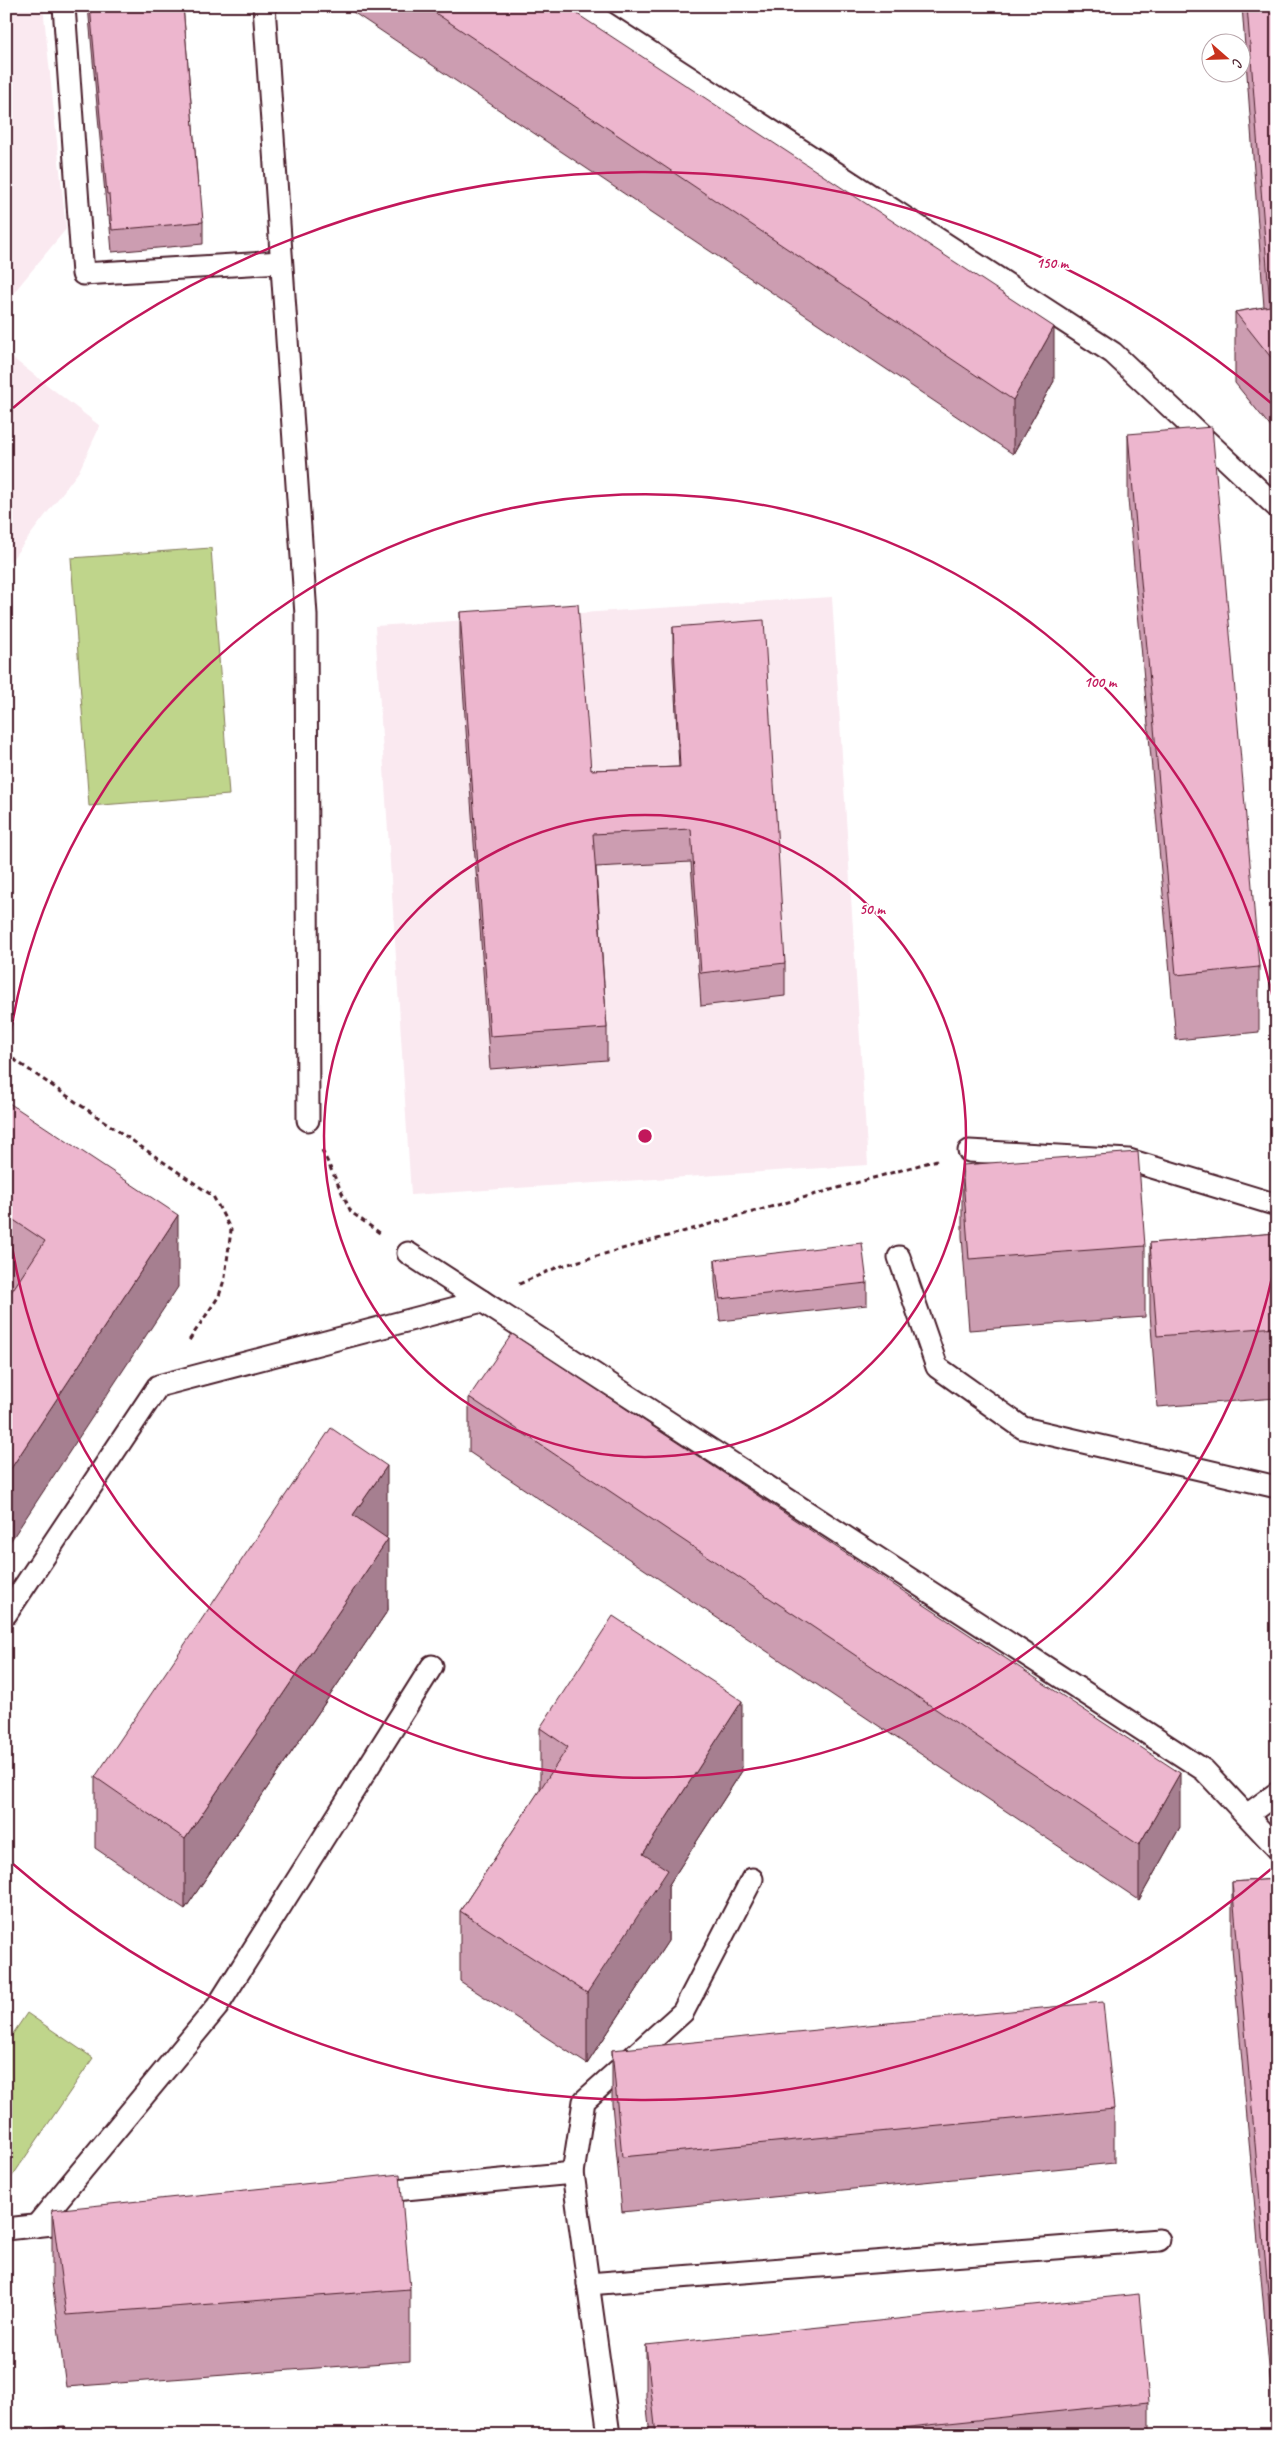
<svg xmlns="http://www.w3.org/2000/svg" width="1283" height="2441" font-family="Caveat,sans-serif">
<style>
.built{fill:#fae9f0}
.green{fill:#bfd58b;stroke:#847a5b}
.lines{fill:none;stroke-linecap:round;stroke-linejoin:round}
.lane-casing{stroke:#4a1f2b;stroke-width:25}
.path{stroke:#4a1f2b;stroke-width:3;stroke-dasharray:5 4;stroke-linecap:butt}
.lane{stroke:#fff;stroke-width:21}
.wall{fill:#cc9db1;stroke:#4a1f2b}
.shaded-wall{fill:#a67f90;stroke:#4a1f2b}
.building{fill:#edb6ce;stroke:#4a1f2b}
.ring{fill:none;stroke:#c2185b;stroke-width:2.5}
.centre{fill:#c2185b;stroke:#fff;stroke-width:2.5}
.ring-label{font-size:15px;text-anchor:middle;font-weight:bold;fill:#c2185b;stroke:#fff;stroke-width:4;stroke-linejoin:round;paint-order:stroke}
</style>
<rect width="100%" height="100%" fill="#fff"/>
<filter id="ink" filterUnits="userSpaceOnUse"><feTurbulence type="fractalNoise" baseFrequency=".02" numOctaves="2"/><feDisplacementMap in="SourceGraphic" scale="10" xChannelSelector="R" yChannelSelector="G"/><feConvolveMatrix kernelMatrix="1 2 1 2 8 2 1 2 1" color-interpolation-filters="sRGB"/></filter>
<g filter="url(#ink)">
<g class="built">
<path d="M6,6h37l23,223 -60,73z"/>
<path d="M6,353l94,73 -21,45 -73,96z"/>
<path d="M832,597l36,568 -457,30 -36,-569z"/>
</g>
<g class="green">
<path d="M211,548l18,247 -140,11 -18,-248z"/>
<path d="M27,2013l66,45 -86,126 -1,-140z"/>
</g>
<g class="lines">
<defs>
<g id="lane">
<path d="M64,6l19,268 198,-12"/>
<path d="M264,6l42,609 2,505"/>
<path d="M579,6l534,347 164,154"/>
<path d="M969,1151l160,9 148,45"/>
<path d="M408,1253l796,517 73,78"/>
<path d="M899,1257l38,110 86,61 254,59"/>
<path d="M6,1614l152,-228 324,-85"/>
<path d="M1247,1815l30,-22"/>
<path d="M573,2173l11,-72 99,-89 69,-133"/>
<path d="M374,2192l199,-19 36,262"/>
<path d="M36,2226l181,-219 215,-341"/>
<path d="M6,2229l74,-8"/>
<path d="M588,2284l571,-44"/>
</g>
</defs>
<use href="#lane" class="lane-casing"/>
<g class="path">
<path d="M6,1054l207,142 18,34 -6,47 -6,19 -31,46"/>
<path d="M322,1150l29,62 30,22"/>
<path d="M519,1284l39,-17 379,-107"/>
</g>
<use href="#lane" class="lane"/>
</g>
<g class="wall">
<path d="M88,6h95l15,181 5,35v22l-91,8 -3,-36h-2z"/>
<path d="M344,6h221l489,375 -41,73z"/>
<path d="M1242,6h35v429l-42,-52v-71l29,-5z"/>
<path d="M1128,434l131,533v65l-83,8 -48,-541z"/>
<path d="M460,612l131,158 88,-3 -6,-107v-33l112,336v33l-84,10 -10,-144 -95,5 11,161v32l-117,9 -30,-424z"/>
<path d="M6,1101l172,186 -166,4 -6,-3z"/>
<path d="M962,1165l183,81v71l-176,13 -7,-94z"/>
<path d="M1277,1233v165l-120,9 -7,-94v-70z"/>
<path d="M715,1260l152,23v22l-147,16 -5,-39z"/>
<path d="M469,1397l711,430 -41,73 -670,-448z"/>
<path d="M387,1536l-1,2 2,72 -203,299 -90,-61v-71z"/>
<path d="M540,1728l202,43 -74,115v55l-81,123 -127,-83v-70l80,-121z"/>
<path d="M1277,1879v556h-2l-43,-487v-66z"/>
<path d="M612,2050l502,59v54l-492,49 -10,-108z"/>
<path d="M52,2210l358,79v72l-344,26 -14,-105z"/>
<path d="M646,2345l503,57v33h-499l-4,-36z"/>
</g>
<g class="shaded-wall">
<path d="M1054,327v54l-41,73v-54z"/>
<path d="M178,1215v72l-172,261v-72z"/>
<path d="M387,1466v70l-34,50v-71z"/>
<path d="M388,1539v71l-203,299v-70z"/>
<path d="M742,1701v70l-74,115v55l-81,123v-71l56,-139z"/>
<path d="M1180,1773v54l-41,73v-55z"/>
</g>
<g class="building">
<path d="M90,6h93l15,181 2,-1 3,36 -91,8 -3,-36h-2z"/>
<path d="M425,6h140l489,321 -41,73z"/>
<path d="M1247,6h30v359l-42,-53 35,-6z"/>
<path d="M1212,427l47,540 -83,8 -48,-541z"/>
<path d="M578,604l13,166 89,-3 -7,-140 91,-7 21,343 -84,10 -10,-144 -98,5 14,194 -117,8 -30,-424z"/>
<path d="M6,1101l172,114 -172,261v-176l39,-59 -39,-26z"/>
<path d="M1138,1152l7,94 -176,13 -7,-94z"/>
<path d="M1277,1233v94l-120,9 -7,-93z"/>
<path d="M862,1243l5,40 -147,16 -5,-39z"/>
<path d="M512,1334l668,439 -41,72 -670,-448z"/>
<path d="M331,1428l56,38 -34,49 35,24 -203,300 -90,-62z"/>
<path d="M613,1616l129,85 -99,153 25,16 -81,123 -127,-82 108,-164 -28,-19z"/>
<path d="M1277,1879v514l-45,-511z"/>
<path d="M1103,2002l11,107 -492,48 -10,-107z"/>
<path d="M400,2174l10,115 -344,26 -14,-105z"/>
<path d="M1139,2294l10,108 -316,33h-177l-10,-90z"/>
<path d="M65,2427v8h-59v-4z"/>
</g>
</g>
<g class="ring">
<circle cx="645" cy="1136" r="321"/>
<path d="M1276 1259A643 643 0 0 1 7 1214M7 1058A643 643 0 0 1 1276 1013"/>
<path d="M1271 1869A964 964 0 0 1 13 1864M13 408A964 964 0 0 1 1271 403"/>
</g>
<circle cx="645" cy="1136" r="8" class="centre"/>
<g class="ring-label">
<text x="1052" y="268">150 m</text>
<text x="1100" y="687">100 m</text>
<text x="872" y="914">50 m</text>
</g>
<rect width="1283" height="2441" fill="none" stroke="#fff" stroke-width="25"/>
<rect x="12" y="12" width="1258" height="2416" fill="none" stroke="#4a1f2b" stroke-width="2" filter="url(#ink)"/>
<g transform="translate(1226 58) rotate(110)"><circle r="24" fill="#ffffff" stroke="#b7a5aa"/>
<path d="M0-4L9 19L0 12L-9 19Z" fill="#c8321e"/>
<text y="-8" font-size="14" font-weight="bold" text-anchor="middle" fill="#4a1f2b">С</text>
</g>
</svg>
